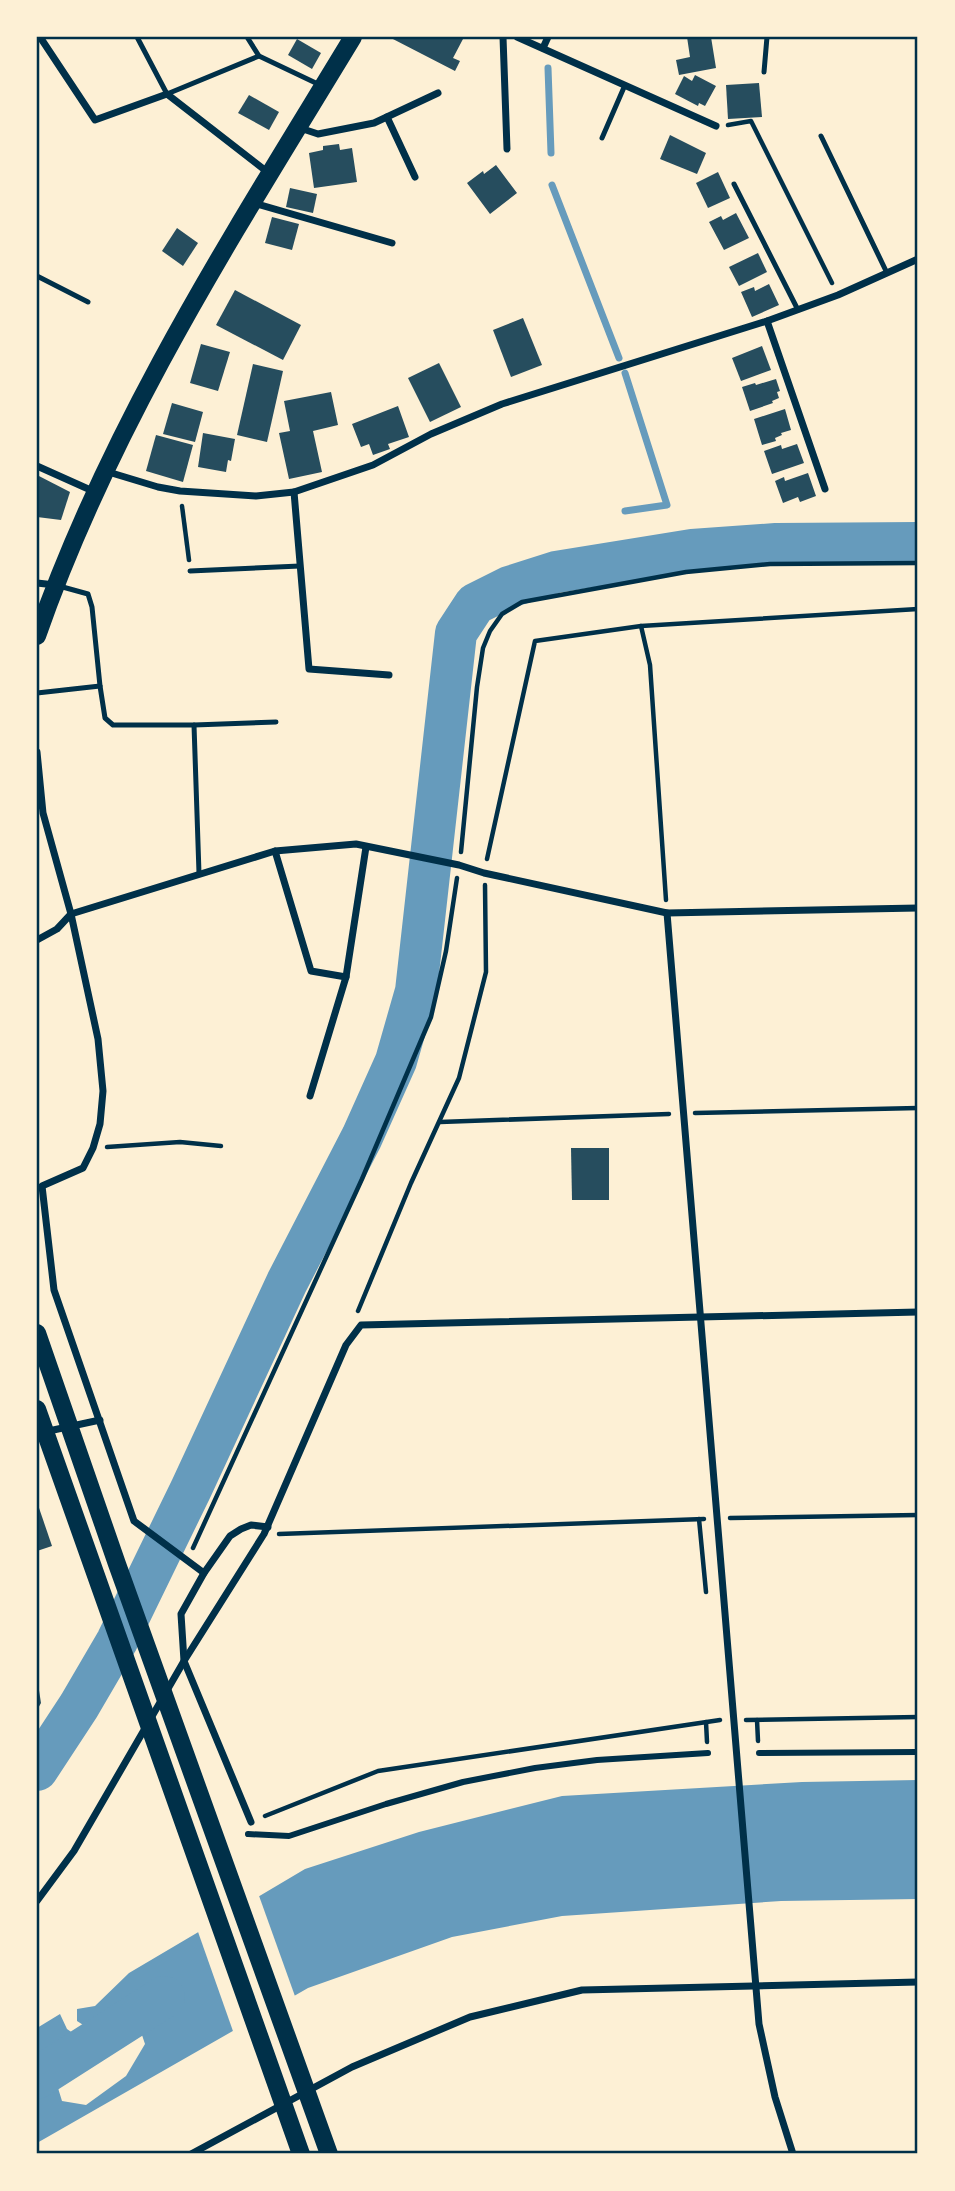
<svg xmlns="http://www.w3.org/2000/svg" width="955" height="2191" font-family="'Source Sans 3',sans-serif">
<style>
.water{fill:#669bbc;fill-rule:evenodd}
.pier{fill:#fdf0d5}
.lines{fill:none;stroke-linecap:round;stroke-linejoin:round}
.stream{stroke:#669bbc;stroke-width:7}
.river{stroke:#669bbc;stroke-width:42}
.building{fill:#264d5e}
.path{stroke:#003049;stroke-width:4.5}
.service{stroke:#003049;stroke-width:5}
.pedestrian{stroke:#003049;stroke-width:6}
.minor{stroke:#003049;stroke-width:7}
.primary{stroke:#003049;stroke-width:18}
.neatline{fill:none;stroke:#003049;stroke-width:2.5}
</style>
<rect width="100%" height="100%" fill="#fdf0d5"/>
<path class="water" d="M918,1780v119l-137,2 -219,15 -110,21 -144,51 -271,155v-115l23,-14 7,15 10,7 14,-6 -14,-9v-12l18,-3 34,-33 176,-104 114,-37 143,-36 240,-14zM112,2023l11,9h18l4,12 -19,32 -40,29 -24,-4 -4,-13 3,-14z"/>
<path class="pier" d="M258,1893l38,106 -62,35 -37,-105z"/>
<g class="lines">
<g class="stream">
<path d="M548,68l3,85"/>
<path d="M552,185l67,173"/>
<path d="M625,373l42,132 -42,6"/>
</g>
<g class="river">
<path d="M37,1770l42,-64 38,-65 74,-152 96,-207 75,-145 34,-76 20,-70 40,-358 19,-29 34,-17 47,-15 136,-22 84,-6 142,-1"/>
<path d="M37,2078l127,-81"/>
</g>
</g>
<g class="building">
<path d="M389,37h70l4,2 -10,19 7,3 -5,10z"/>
<path d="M687,37h24l5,31 -37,7 -3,-15 14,-3z"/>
<path d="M297,39l24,14 -9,16 -24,-14z"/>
<path d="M695,75l21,11 -11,20 -6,-3 -1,3 -23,-12 9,-18 8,5z"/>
<path d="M759,83l3,34 -34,2 -2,-34z"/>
<path d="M249,95l30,17 -10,18 -31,-17z"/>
<path d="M670,135l36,18 -9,21 -37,-15z"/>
<path d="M339,144l1,6 12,-2 5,34 -43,6 -5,-35 14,-3v-4z"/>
<path d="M496,165l21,28 -27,21 -23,-31 16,-12 1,3z"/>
<path d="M718,172l12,26 -22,10 -12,-25z"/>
<path d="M290,188l27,6 -4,19 -27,-6z"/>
<path d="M736,213l13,25 -25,12 -15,-28 12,-6 2,4z"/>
<path d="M272,217l27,7 -7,26 -27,-7z"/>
<path d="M177,228l21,15 -15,23 -21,-15z"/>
<path d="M758,253l9,19 -28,14 -10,-19z"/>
<path d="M769,284l10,21 -27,12 -11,-25 13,-5 1,4z"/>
<path d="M235,290l66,35 -18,35 -67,-35z"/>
<path d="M523,318l19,47 -31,12 -18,-47z"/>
<path d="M201,344l29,8 -12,39 -28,-8z"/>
<path d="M762,346l9,24 -30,11 -9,-23z"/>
<path d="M439,363l22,44 -31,15 -22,-44z"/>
<path d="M253,364l30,7 -16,71 -30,-7z"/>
<path d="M776,379l4,12 -3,1 2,6 -7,3 1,2 -23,8 -8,-24 13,-4 1,2z"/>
<path d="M331,392l7,33 -25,6 9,41 -33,7 -10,-46 11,-2 -6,-30z"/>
<path d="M172,403l31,9 -8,30 -32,-8z"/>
<path d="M398,406l11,31 -21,7 2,5 -17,6 -4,-11 -8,3 -9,-23z"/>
<path d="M785,409l6,21 -10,3 1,2 -7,3 1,3 -14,4 -8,-26z"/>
<path d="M203,433l32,6 -4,22 -3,-1 -2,12 -28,-5z"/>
<path d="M156,435l37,10 -10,37 -37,-11z"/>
<path d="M797,444l7,19 -32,11 -8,-23 17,-6 1,4z"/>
<path d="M808,473l8,23 -16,6 -2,-5 -15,6 -8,-22 9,-4 1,4z"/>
<path d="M37,475l33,17 -9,28 -24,-3z"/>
<path d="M571,1148h38v52h-37z"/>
<path d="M37,1502l15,44 -15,5z"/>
<path d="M37,1684h1l3,19 -4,7z"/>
</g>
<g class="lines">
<g class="path">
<path d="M728,125l23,-4 81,162"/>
<path d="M182,506l7,54"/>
<path d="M641,626l9,39 16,235"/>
<path d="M461,852l16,-165 6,-39 7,-17 12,-17 20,-12 164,-30 84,-8 148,-1"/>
<path d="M487,859l48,-218 106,-15 277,-17"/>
<path d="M695,1113l223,-5"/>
<path d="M440,1122l229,-8"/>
<path d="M107,1147l73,-5 41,4"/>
<path d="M358,1311l53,-128 48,-105 27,-106 -1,-87"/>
<path d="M730,1518l188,-3"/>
<path d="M699,1519l7,73"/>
<path d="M279,1534l425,-15"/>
<path d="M193,1548l169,-369 69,-162 15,-66 11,-73"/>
<path d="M746,1720l172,-3"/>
<path d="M757,1720l1,21"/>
<path d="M706,1722l1,20"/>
<path d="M265,1816l113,-45 342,-51"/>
</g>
<g class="service">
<path d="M137,37l30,57 92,-38"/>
<path d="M247,37l12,19 61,29"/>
<path d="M764,72l3,-35"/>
<path d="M821,136l66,137"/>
<path d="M602,138l23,-53"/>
<path d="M734,184l64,126"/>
<path d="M37,276l51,26"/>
<path d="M190,571l110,-5"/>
<path d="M59,586l29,8 4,13 8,79 5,32 8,7h81l5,148"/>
<path d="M37,693l63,-7"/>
<path d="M194,725l82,-3"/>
</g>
<g class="pedestrian">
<path d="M759,1753l159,-1"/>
<path d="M248,1834l41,2 97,-32 77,-22 72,-14 62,-8 111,-7"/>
</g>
<g class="minor">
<path d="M40,37l55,83 72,-26 103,80"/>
<path d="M503,37l4,112"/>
<path d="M517,37l199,89"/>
<path d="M543,48l5,-11"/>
<path d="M387,117l28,60"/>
<path d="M300,128l18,6 56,-11 64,-30"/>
<path d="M254,203l138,40"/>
<path d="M767,321l58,168"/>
<path d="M37,466l58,26"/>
<path d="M105,471l53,16 22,4 76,5 38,-4 79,-27 58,-31 71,-30 265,-83 71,-26 80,-36"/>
<path d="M294,492l15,177 80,6"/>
<path d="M37,583l18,2"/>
<path d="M37,752l6,61 28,101 27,125 5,52 -3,33 -7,24 -10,20 -41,18 12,104 80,231 70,52"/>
<path d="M275,851l36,120 35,6"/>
<path d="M667,913l92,1111 16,73 18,57"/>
<path d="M37,940l20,-11 14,-15 204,-63 81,-7 103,21 25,8 183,40 251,-5"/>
<path d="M310,1096l36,-119 20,-130"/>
<path d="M44,1432l56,-12"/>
<path d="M251,1822l-67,-161 -3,-47 23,-41 26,-37 11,-7 10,-4 17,2"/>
<path d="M37,1901l37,-50 110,-190 80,-127 82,-189 15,-20 557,-13"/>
<path d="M191,2154l161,-87 118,-50 112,-27 336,-8"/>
</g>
<g class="primary">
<path d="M37,636c75,-215 199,-406 316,-599"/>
<path d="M37,1333l80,231 212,590"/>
<path d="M37,1409l264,745"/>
</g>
</g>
<rect width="955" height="2191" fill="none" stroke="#fdf0d5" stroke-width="77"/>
<rect x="38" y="38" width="878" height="2114" class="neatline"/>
</svg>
